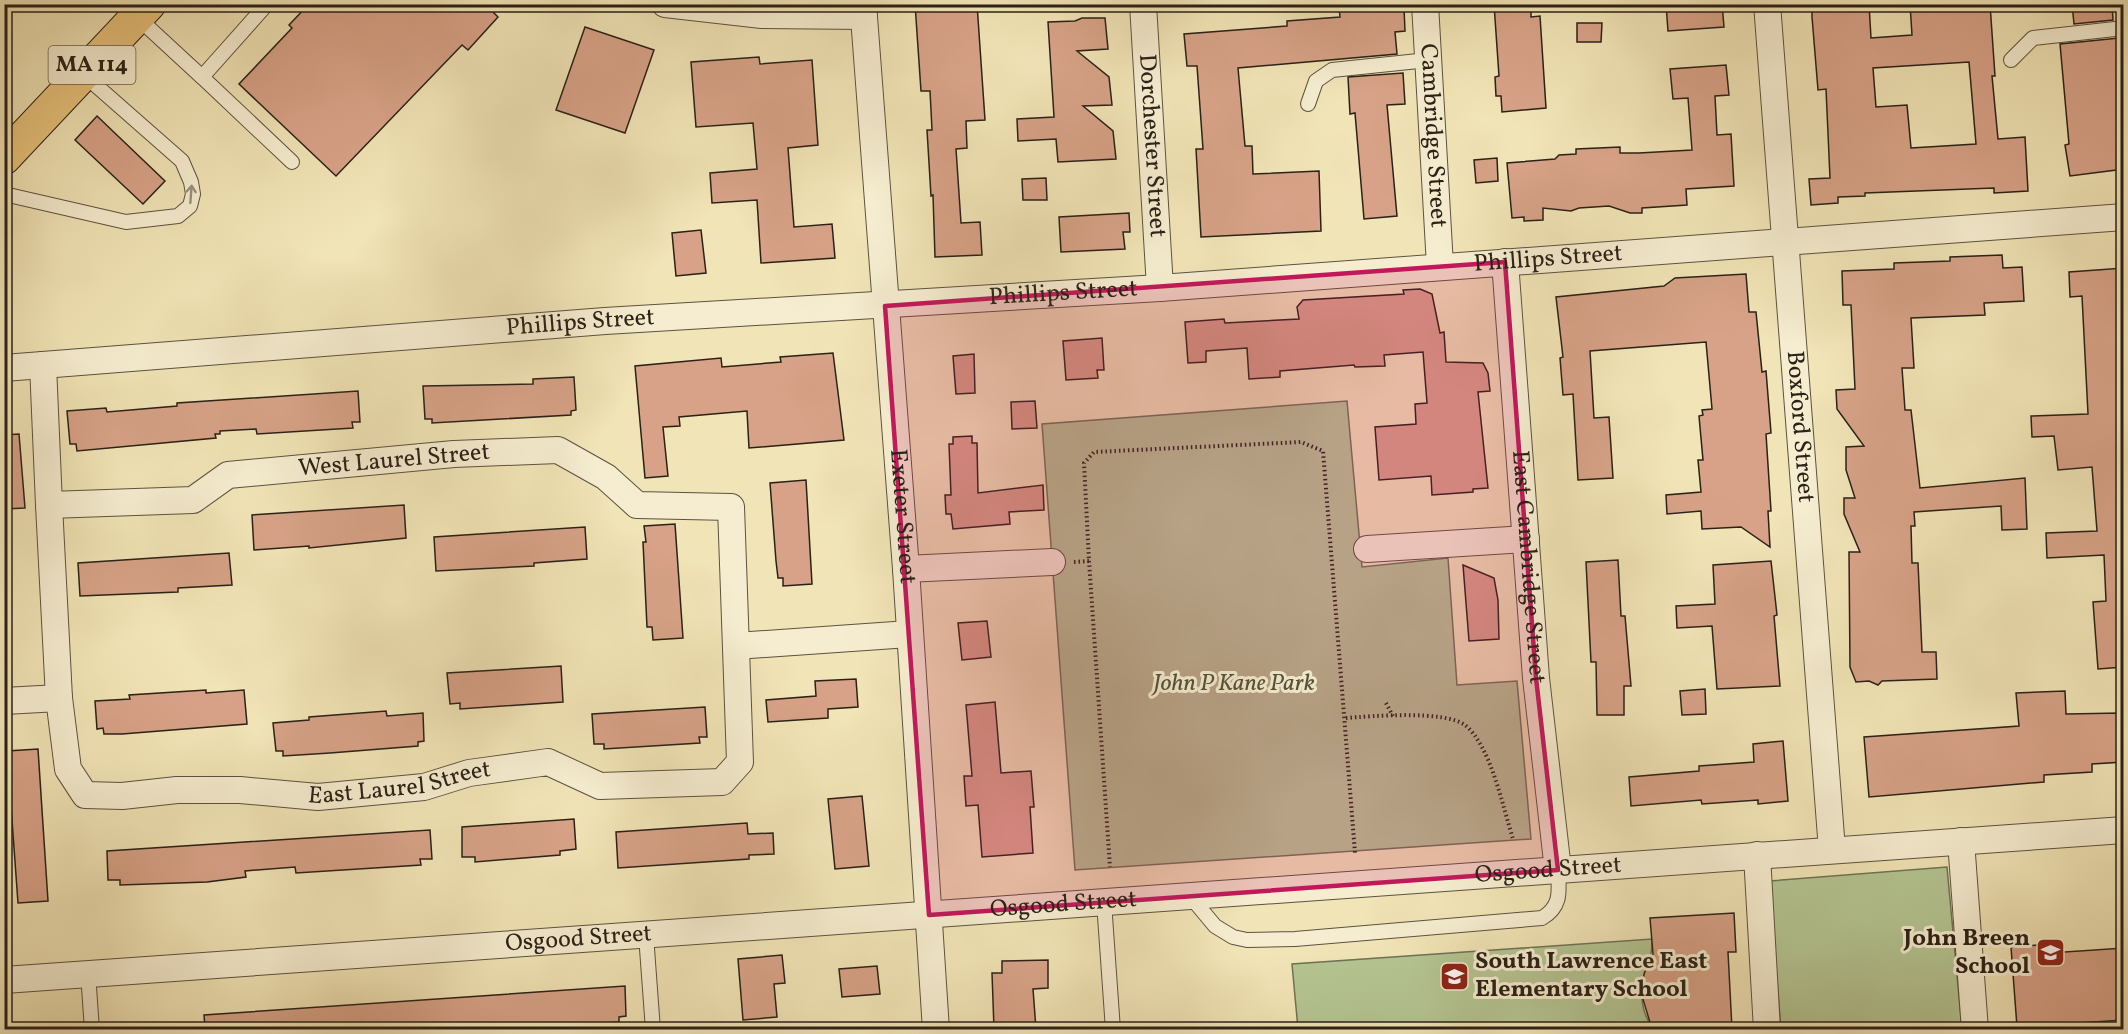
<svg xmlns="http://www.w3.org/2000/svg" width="2128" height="1034" font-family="Vollkorn,serif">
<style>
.green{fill:#b4c592;stroke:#6f7354;stroke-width:1.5}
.building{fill:#d7a287;stroke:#2a2117;stroke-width:1.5;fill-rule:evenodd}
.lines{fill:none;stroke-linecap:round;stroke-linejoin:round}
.lane-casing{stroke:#5c523f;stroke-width:16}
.street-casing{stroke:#5c523f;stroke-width:28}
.primary-casing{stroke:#2a2117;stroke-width:35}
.path{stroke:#2a2117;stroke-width:4;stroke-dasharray:1.5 3;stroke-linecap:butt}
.lane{stroke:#f6edd0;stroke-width:14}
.street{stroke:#f6edd0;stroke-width:26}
.primary{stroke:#e8c27b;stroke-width:33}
.oneway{stroke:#9a917d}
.marked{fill:#c2185b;fill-opacity:0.2;stroke:#c2185b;stroke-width:4.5;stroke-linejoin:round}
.labels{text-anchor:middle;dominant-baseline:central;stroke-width:6;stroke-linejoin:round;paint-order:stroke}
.shield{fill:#f6edd0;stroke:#675e4e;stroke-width:1.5}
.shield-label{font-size:22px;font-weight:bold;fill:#2a2117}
.street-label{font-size:24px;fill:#2a2117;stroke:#f6edd0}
.park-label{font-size:24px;font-style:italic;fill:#53523c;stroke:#f6edd0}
.poi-label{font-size:24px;font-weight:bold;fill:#2a2117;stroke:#f6edd0;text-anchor:end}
</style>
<rect width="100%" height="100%" fill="#f1e4b6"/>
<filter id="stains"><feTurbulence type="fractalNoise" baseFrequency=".00333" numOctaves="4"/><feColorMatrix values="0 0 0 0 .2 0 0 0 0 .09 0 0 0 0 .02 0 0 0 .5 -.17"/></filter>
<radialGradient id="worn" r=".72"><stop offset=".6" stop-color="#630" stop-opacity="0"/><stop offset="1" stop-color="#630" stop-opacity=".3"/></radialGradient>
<g class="green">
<path d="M1347,401l15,166 86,-9 9,127 60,-4 14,158 -456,31 -33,-446z"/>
<path d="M1947,867l15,162h-181l-12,-148z"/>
<path d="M1652,939c2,33 -24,53 1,90h-355l-6,-65z"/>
</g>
<g class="building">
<path d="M309,4h176l13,13 -30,33 -6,-5 -126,131 -97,-92 53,-56 -3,-3z"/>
<path d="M915,4h62l8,116 -19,1 1,27 -11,1 5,74 19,-1 2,33 -47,2 -2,-62 -2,1 -4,-66h5l-2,-39h-9z"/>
<path d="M1396,4v5l8,-1 1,23 -10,1 2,22 -159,14 7,78h7l1,28 66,-3 2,60 -120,6 -5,-88h7l-6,-83h-10l-3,-32 103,-8v-5l53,-4 -1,-10z"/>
<path d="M1494,4h37v13l9,-1 6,92 -44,4 -1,-16h-5l-1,-19 4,-1z"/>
<path d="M1666,4h56l2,23 -56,4z"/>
<path d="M1827,4h42l2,34 41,-3 -2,-31h80l5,72h-3l6,63 27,-2 3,54 -34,2v-5l-129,5v3l-27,1v6l-27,2 -2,-26 21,-1 -4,-89 -8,1 -6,-73v-10zM1969,62l7,82 -65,4 -4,-43 -31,2 -3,-39z"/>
<path d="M2072,4h40l1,16 -39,4z"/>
<path d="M1082,18h23l3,31 -31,2 32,26 3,28 -29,1 30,25 3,28 -58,3 -2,-23 -38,2 -1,-22 37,-2 -6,-95 27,-1z"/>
<path d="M1577,23h25l-1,19h-24z"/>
<path d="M585,27l69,23 -29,83 -69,-23z"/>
<path d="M2119,38l5,131 -54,7 -5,-31 4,-1 -9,-100z"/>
<path d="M759,57l1,7 52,-4 6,85 -30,3 6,79 38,-3 3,34 -74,5 -4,-63 -45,3 -2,-30 47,-4 -4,-46 -57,4 -5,-65z"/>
<path d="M1726,65l3,30 -14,1 2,39 14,-1 3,52 -48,3 1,16 -45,3v5h-12l-21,-7 -30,2 -8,3 -28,-3v12l-19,1v-4l-12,1 -5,-55 48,-4 4,-4 17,-1v-5l44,-2v6h19l53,-3 -4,-52 -15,1 -3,-30z"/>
<path d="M1403,73l2,31 -18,1 10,111 -33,3 -9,-106 -5,1 -2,-37z"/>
<path d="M97,116l68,65 -22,23 -68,-64z"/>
<path d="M1497,158l1,23 -22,2 -2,-23z"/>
<path d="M1046,178l1,22h-24l-1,-21z"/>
<path d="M1129,213l1,19h-7l2,17 -64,3 -2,-35z"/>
<path d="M701,230l5,43 -30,3 -4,-43z"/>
<path d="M2002,255l1,13 19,-1 2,34 -40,2 1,12 -74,3 3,50h-12l3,42h6l9,78 105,-10 2,51 -25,1 -1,-24 -87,6 1,14h-4l1,37h6l4,89h14l1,27 -55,2 -4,4 -9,-4 -13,1 -6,-15 -1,-115h11l-16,-38v-16h11l-9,-28v-23l18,-1 -27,-37 -1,-19 19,-1 -4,-84h-8l-1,-34 52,-2v-6l56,-2v-4z"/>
<path d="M2124,268v399l-26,2 -5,-67 13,-1 -2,-46 -57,3 -1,-25 51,-2 -5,-64 -34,3 -4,-34 -22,1 -1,-21 57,-2 -6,-118 -12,1 -1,-25z"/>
<path d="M1746,274l3,38h7l6,60 4,-1 5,62 -5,1 5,77h-3l2,36 -29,-20 -39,2 -1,-18 -34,3 -1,-19 35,-3 -3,-32h5l-4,-44 4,-1 -1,-5 10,-1 -6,-67 -116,9 4,67 15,-1 4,61 -35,2 -5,-86 -10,1 -3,-37 3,-1 -7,-60 108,-11 11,-8z"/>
<path d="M1420,289l12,5 8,39 4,-1 2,30 37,1 5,10 2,18 -12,1 10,96 -15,1v3l-41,3 -1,-19 -52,4 -4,-53 41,-3 -1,-20 12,-1 -4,-51 -39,3 1,11 -30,1 -1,-2 -74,6v6l-31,2 -2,-31 -41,3v11l-18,1 -3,-41 39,-3 1,4 74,-4 -2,-12 6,-7 101,-6 -1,-4z"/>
<path d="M1102,338l2,32h-7l1,8 -32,2 -3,-39z"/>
<path d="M833,353l11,87 -95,8 -2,-37 -68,6 1,9 -17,1 5,49 -23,2 -10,-112 86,-8 1,9 59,-5 -1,-5z"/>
<path d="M974,354l1,39 -19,1 -3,-38z"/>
<path d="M574,377l2,33 -5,1v4l-139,8v-4h-7l-2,-33 110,-2v-5z"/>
<path d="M358,391l2,31h-8l1,6 -96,6 -1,-5 -36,2v3h-5l1,4 -139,13 -1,-7h-6l-3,-33 39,-3 1,4 70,-6v-3z"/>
<path d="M1035,401l2,27 -25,1 -1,-27z"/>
<path d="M19,434l6,74 -21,1v-74z"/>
<path d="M972,436v7h5l1,50 65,-8 1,25 -35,2 1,12 -57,5 -2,-15h-5l-1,-19h6l-2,-51h4v-7z"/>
<path d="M806,480l6,104 -29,2v-8h-5l-2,-17 -6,-78z"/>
<path d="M404,505l2,33 -97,10v-2l-55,4 -2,-35z"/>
<path d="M675,524l8,114 -30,2 -1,-13h-5l-4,-85h3l-2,-16z"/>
<path d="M585,527l2,32 -53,4v3l-98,5 -2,-34z"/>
<path d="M229,553l3,32 -54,3v4l-98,4 -2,-33z"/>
<path d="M1618,560l3,56h4l6,70h-7v29h-27l-1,-53h-5l-5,-100z"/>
<path d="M1771,561l6,54 -3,1 6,70 -63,3 -5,-63 -35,2 -1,-22 39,-2 -2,-39z"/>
<path d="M1463,565l31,13 4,22 1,39 -30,2z"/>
<path d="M987,621l4,36 -29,3 -4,-37z"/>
<path d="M561,666l2,36 -103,7v-6l-10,1 -3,-31z"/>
<path d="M856,679l2,28 -30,2v9l-60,4 -2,-22 50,-4 -1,-15z"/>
<path d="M1705,689l1,25 -24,1 -2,-24z"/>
<path d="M206,690v3l38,-3 3,34 -125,10h-18l-1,-6 -6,1 -2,-28 35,-2 -1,-4z"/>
<path d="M2065,691l1,23 55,-1 3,49 -32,2v8l-48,3v7l-175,15 -5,-60 155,-11 -3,-33z"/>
<path d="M995,702l6,71 30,-2 3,36h-4l3,46 -51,4 -4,-52 -12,1 -2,-30h8l-6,-71z"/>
<path d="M705,707l2,30h-8l1,6 -96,6v-5h-10l-2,-30z"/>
<path d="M386,711l1,5 36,-3 1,28 -6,1v4l-88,7 -47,3v-5h-7l-3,-28 36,-3v-3z"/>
<path d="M1783,741l5,60 -30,3v-4l-56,4 -1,-4 -70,6 -2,-29 70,-6v-5l55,-4 -1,-18z"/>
<path d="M38,749l10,152 -30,2 -11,-152z"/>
<path d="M862,796l7,70 -34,3 -7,-70z"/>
<path d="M574,819l2,30 -16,2v4l-85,7v-5h-13v-30z"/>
<path d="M747,823l1,11 25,-1 1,21 -25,1v4l-131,9 -2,-36z"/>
<path d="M430,830l2,29h-12l1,6 -125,8 -1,-6 -38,3 -12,1 1,6 -39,5 -87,3v-5h-12l-1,-29z"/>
<path d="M1734,913l2,39h-8l4,77h-80l-10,-33 2,-22 9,-20 -3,-36z"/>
<path d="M2050,944v9l74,-5v72l-107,7 -6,-80z"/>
<path d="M782,955l3,28 -11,1 3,33 -34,3 -5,-61z"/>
<path d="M1048,960v28l-15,1 3,40h-42l-2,-56h10v-12z"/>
<path d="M877,966l3,28 -38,3 -3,-28z"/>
<path d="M625,986l1,30 -7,1v5l-96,7h-318l-1,-14z"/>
</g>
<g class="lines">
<defs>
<g id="lane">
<path d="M267,4l-65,73 90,85"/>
<path d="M137,17l65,60"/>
<path d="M2011,60l22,-22 91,-10"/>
<path d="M1308,104l8,-23 16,-11 96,-10"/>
<path d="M4,194l122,28 52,-6 12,-10 3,-12 -2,-12 -9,-21 -99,-87"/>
<path d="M1190,896l25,30 18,11 14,3 48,-1 247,-21c20,-12 17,-27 16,-48"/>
<path d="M1104,902l9,128"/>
<path d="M646,935l7,95"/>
<path d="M88,973l4,57"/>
</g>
<g id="street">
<path d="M665,4l97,11 102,1"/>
<path id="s1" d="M863,4l43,565 30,461"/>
<path id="s2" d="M1143,4l17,284"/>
<path id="s3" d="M1425,4l15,262"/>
<path id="s4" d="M1767,4l65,846"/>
<path id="s5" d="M1505,262l31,416 22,192"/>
<path id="s6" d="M4,368l601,-47 555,-33 964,-71"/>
<path d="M49,505l10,193"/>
<path d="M1367,549l159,-10"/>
<path d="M906,569l146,-7"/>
<path d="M736,646l173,-12"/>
<path id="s7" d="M4,701l55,-3 9,71 17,26 37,1 55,-6h63l78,7 106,-10 45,-14 79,-11 52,24 122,-4 18,-20 -9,-255 -94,-2 -31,-28 -48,-27 -104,4 -226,21 -35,25 -144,5 -6,-140"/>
<path d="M1961,841l14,189"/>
<path d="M1757,855l10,175"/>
<path id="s8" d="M4,980l2120,-150"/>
</g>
<path id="primary" d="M4,158l145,-154"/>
</defs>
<use href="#lane" class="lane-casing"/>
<use href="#street" class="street-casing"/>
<use href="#primary" class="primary-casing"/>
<g class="path">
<path d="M4,91l6,-7"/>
<path d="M1089,561l21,306"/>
<path d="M1074,562l15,-1 -5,-98 10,-11 207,-10 22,9 32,402"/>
<path d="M1386,703l7,13"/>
<path d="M1346,718c26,-2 98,-8 119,7 26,21 38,83 48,114"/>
</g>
<use href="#lane" class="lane"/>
<use href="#street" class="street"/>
<use href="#primary" class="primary"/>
</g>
<defs><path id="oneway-shaft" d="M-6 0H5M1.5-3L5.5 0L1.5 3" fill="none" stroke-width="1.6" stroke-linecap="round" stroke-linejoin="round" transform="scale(1.5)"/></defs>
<use class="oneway" href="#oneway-shaft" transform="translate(191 194) rotate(-86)"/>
<path class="marked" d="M1505,262l31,416 22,192 -629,45 -44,-609z"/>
<defs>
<symbol id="school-square" viewBox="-11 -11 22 22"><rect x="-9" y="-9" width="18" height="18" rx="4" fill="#8f2418" stroke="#f6edd0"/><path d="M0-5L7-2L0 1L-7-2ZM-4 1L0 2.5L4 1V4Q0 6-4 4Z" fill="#fff"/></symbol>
</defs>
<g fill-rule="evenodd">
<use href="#school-square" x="2034" y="936" width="33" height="33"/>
<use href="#school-square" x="1438" y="960" width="33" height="33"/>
</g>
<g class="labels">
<rect class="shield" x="48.5" y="46" width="87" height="38" rx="4.5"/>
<g class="shield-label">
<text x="92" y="65">MA 114</text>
</g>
<g class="street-label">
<text stroke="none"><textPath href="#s3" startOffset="132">Cambridge Street</textPath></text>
<text stroke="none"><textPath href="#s2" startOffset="142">Dorchester Street</textPath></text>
<text stroke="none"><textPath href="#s6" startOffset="1548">Phillips Street</textPath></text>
<text stroke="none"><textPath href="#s6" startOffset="1062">Phillips Street</textPath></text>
<text stroke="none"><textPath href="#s6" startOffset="578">Phillips Street</textPath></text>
<text stroke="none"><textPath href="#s4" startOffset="424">Boxford Street</textPath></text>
<text transform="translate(394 461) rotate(-5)">West Laurel Street</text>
<text stroke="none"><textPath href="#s1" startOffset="514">Exeter Street</textPath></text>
<text stroke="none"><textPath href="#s5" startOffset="306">East Cambridge Street</textPath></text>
<text stroke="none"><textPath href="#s7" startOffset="474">East Laurel Street</textPath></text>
<text stroke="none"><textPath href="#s8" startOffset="1548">Osgood Street</textPath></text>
<text stroke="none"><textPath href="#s8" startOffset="1062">Osgood Street</textPath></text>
<text stroke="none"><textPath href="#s8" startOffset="576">Osgood Street</textPath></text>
</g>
<g class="park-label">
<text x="1234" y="684">John P Kane Park</text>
</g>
<g class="poi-label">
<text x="2030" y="939">John Breen<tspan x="2030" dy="28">School</tspan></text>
<text x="1475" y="962" text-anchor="start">South Lawrence East<tspan x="1475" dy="28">Elementary School</tspan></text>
</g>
</g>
<rect width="2128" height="1034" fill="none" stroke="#f1e4b6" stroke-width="24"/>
<rect x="6" y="6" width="2116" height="1022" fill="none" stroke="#2a2117" stroke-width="3"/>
<rect x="12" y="12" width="2104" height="1010" fill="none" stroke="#2a2117" stroke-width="1.5"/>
<rect width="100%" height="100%" filter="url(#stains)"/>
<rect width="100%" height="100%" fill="url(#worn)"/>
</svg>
